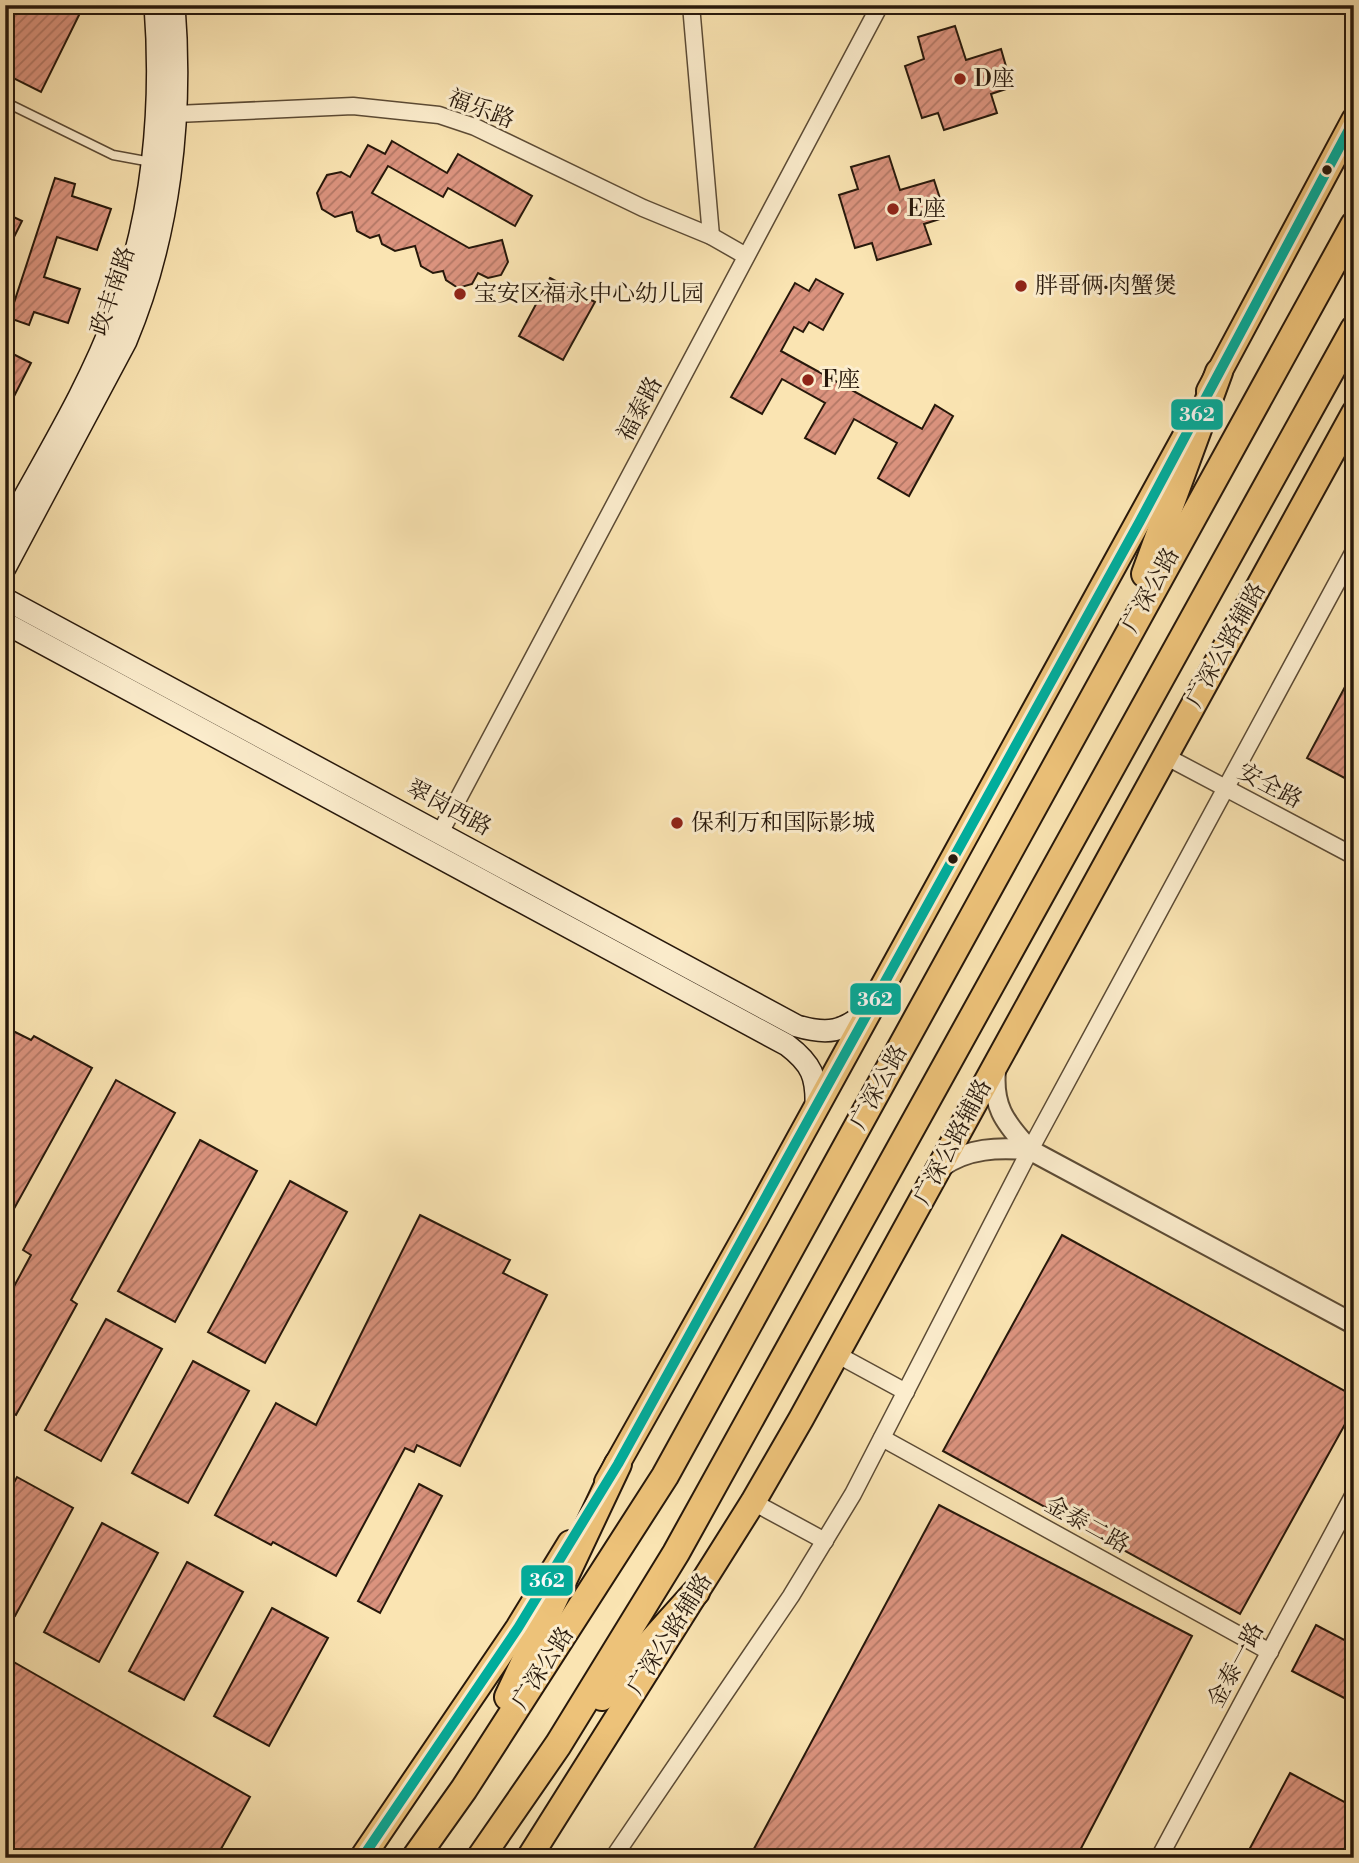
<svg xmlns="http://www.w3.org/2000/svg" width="1359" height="1863" font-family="'Libre Bodoni','Noto Serif SC',serif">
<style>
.building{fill:url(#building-hatch);stroke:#27180b;stroke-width:2}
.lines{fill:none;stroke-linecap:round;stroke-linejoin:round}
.service-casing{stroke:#5c4b35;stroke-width:11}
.minor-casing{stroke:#5c4b35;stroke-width:19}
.tertiary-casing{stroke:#5c4b35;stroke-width:23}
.secondary-casing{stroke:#27180b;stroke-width:24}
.primary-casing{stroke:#27180b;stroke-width:28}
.trunk-casing{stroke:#27180b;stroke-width:30}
.service{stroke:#fcedcd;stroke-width:8}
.minor{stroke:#fcedcd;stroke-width:16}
.tertiary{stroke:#fcedcd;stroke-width:19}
.secondary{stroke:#fcedcd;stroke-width:21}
.primary{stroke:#edc279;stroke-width:24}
.trunk{stroke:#edc279;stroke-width:26}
.bus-1-casing{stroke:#fcedcd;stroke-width:16}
.bus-1{stroke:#01ad9c;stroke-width:10}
.poi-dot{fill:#8f2418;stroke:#fcedcd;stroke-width:2.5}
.bus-dot{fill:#27180b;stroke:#fcedcd;stroke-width:2.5}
.labels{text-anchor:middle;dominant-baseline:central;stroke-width:6;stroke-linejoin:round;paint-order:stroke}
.poi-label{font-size:23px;fill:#27180b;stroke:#fcedcd;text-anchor:start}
.street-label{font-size:23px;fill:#27180b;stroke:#fcedcd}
.line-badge{stroke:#fcedcd;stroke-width:2.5}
.badge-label{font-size:19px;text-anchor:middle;font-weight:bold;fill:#fff}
</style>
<defs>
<pattern id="building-hatch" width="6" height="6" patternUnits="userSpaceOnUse" patternTransform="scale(1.75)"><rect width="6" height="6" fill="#db937e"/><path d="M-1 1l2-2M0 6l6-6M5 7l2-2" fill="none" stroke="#b27765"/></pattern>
</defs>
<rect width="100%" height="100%" fill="#fae4b2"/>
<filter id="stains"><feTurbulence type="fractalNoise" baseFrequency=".00286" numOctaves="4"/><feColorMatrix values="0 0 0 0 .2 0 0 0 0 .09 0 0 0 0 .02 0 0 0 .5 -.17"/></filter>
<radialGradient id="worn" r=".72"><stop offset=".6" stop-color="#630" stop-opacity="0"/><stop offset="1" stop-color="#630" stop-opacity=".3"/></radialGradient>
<g class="building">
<path d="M14,5h70l-43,87 -36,-18v-52z"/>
<path d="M955,26l11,34 35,-11 11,38 -21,7 6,19 -53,17 -6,-17 -16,5 -17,-52 19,-7 -6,-22z"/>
<path d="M392,141l55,32 11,-19 74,42 -17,30 -67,-38 -5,9 -55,-31 -16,27 97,55 33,-8 6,22 -7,13 -13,3 -10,-5 -6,11 -14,4 -12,-8 -3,-9 -10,2 -12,-7 -6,-20 -20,5 -13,-7 -3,-9 -9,3 -13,-7 -5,-19 -17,5 -13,-8 -5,-16 10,-18 14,-3 9,5 18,-32 17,9z"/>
<path d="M889,156l11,34 34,-10 12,37 -22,7 7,20 -54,16 -5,-17 -17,5 -16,-53 19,-6 -7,-22z"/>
<path d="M55,178l20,6 -3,12 39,13 -14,41 -40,-13 -13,40 36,12 -12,34 -34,-11 -5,13 -20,-7z"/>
<path d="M5,213l17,8 -17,34z"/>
<path d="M550,278l45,24 -32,58 -44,-24z"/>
<path d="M816,279l27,15 -20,36 -14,-8 -6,10 -9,-5 -13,24 141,78 13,-24 18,11 -44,80 -31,-18 19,-35 -43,-24 -19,35 -30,-16 20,-35 -43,-24 -20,35 -31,-17 64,-114 14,8z"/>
<path d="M5,350l26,13 -26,51z"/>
<path d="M1354,670v113l-47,-25z"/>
<path d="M5,1027l26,13 3,-4 58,32 -87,157z"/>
<path d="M116,1080l59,33 -104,187 6,4 -61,111 -11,-6v-106l26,-48 -8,-5z"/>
<path d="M200,1140l57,31 -82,151 -57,-31z"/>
<path d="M290,1181l57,31 -82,151 -57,-31z"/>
<path d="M420,1215l90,45 -7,13 44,22 -87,171 -43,-21 -3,7 -9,-4 -69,128 -63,-34 -2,3 -56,-30 61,-112 40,22z"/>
<path d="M1062,1235l292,161v12l-114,206 -297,-163z"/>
<path d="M106,1319l56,30 -61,112 -56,-31z"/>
<path d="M193,1361l56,30 -61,112 -56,-30z"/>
<path d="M17,1477l56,31 -58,108 -10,-5v-112z"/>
<path d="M419,1484l23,12 -62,117 -22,-12z"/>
<path d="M939,1505l253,131 -116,222h-327z"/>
<path d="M102,1523l56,30 -59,109 -55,-30z"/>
<path d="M187,1562l56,30 -59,108 -55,-29z"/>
<path d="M272,1608l56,30 -59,108 -55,-30z"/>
<path d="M1316,1625l38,20v58l-62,-32z"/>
<path d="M5,1657l245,140 -34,61h-211z"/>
<path d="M1290,1773l64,34v51h-89l-16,-8z"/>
</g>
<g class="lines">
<defs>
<path id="service" d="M5,102l108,53 38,7"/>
<g id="minor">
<path d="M691,5l20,231"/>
<path d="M176,114l177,-8 86,9 36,12 168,81 68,28 35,20"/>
<path d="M1165,756l189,100"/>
<path d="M440,833l440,-828"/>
<path d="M838,1355l68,37"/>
<path d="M882,1438l388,214"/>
<path d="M753,1502l72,39"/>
<path d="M613,1858l178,-262 62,-102 177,-344 324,-599"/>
<path d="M1159,1858l195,-364"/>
</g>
<g id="tertiary">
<path d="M996,1065c-5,40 8,57 34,85l324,174"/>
<path d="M941,1167c26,-19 58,-20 89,-17"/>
</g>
<g id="secondary">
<path d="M5,532c38,-71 83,-142 111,-218 37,-97 47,-206 39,-309"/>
<path d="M5,568l121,-227c44,-105 57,-223 48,-336"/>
<path d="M5,599l792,427c31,9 46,6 71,-15"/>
<path d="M5,623l782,422c25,19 30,32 29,62"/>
</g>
<g id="primary">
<path d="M1209,391l145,-271"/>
<path d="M607,1482l148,-263 434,-790"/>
<path d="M362,1858l156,-230 52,-85"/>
<path d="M529,1858l224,-356 48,-83 553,-1006"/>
</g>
<g id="trunk">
<path d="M1145,574l74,-202"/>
<path d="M508,1697l110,-233"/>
<path d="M602,1697l94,-105"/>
<path d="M415,1858l49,-69 201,-313 689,-1251"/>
<path d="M480,1858l78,-113 118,-192 678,-1224"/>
</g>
</defs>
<use href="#service" class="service-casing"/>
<use href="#minor" class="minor-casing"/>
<use href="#tertiary" class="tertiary-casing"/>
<use href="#secondary" class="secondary-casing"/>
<use href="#primary" class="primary-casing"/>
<use href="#trunk" class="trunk-casing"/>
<use href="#service" class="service"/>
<use href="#minor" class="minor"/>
<use href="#tertiary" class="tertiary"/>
<use href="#secondary" class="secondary"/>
<use href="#primary" class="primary"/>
<use href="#trunk" class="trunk"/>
<defs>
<path id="bus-1" d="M362,1858l156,-230 100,-164 522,-943 214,-401"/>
</defs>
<use href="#bus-1" class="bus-1-casing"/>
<use href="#bus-1" class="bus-1"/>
</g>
<g class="poi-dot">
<circle cx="960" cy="79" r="7"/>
<circle cx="893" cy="209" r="7"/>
<circle cx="1021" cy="286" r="7"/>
<circle cx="460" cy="294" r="7"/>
<circle cx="808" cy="380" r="7"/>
<circle cx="677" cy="823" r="7"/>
</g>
<g class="bus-dot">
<circle cx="1327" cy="170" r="6"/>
<circle cx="953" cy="859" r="6"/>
</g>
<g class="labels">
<g class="poi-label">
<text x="974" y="79">D座</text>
<text x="907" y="209">E座</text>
<text x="1035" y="286">胖哥俩·肉蟹煲</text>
<text x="474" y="294">宝安区福永中心幼儿园</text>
<text x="822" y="380">F座</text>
<text x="691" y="823">保利万和国际影城</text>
</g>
<g class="street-label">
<text transform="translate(481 109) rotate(21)">福乐路</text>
<text transform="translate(113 291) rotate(-71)">政丰南路</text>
<text transform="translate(640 409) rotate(-62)">福泰路</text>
<text transform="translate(1151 590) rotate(-61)">广深公路</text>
<text transform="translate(1226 645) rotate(-61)">广深公路辅路</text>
<text transform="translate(1270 786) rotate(28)">安全路</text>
<text transform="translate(449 808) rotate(28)">翠岗西路</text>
<text transform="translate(879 1087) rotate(-61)">广深公路</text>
<text transform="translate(953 1142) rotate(-62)">广深公路辅路</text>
<text transform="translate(1087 1525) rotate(29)">金泰二路</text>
<text transform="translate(670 1634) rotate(-58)">广深公路辅路</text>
<text transform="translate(1236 1665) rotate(-62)">金泰一路</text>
<text transform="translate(543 1668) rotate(-57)">广深公路</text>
</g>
</g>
<g class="line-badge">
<rect x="1170" y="398" width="54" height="33" rx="7" fill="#01ad9c"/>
<rect x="849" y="982" width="53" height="34" rx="7" fill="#01ad9c"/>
<rect x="520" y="1564" width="54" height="33" rx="7" fill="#01ad9c"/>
</g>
<g class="badge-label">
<text x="1197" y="421">362</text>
<text x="875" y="1006">362</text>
<text x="547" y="1587">362</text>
</g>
<rect width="1359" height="1863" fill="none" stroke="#fae4b2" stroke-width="28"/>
<rect x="7" y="7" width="1345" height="1849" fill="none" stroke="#27180b" stroke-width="3.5"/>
<rect x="14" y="14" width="1331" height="1835" fill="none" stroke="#27180b" stroke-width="2"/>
<rect width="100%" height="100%" filter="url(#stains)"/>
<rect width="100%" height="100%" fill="url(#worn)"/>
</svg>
